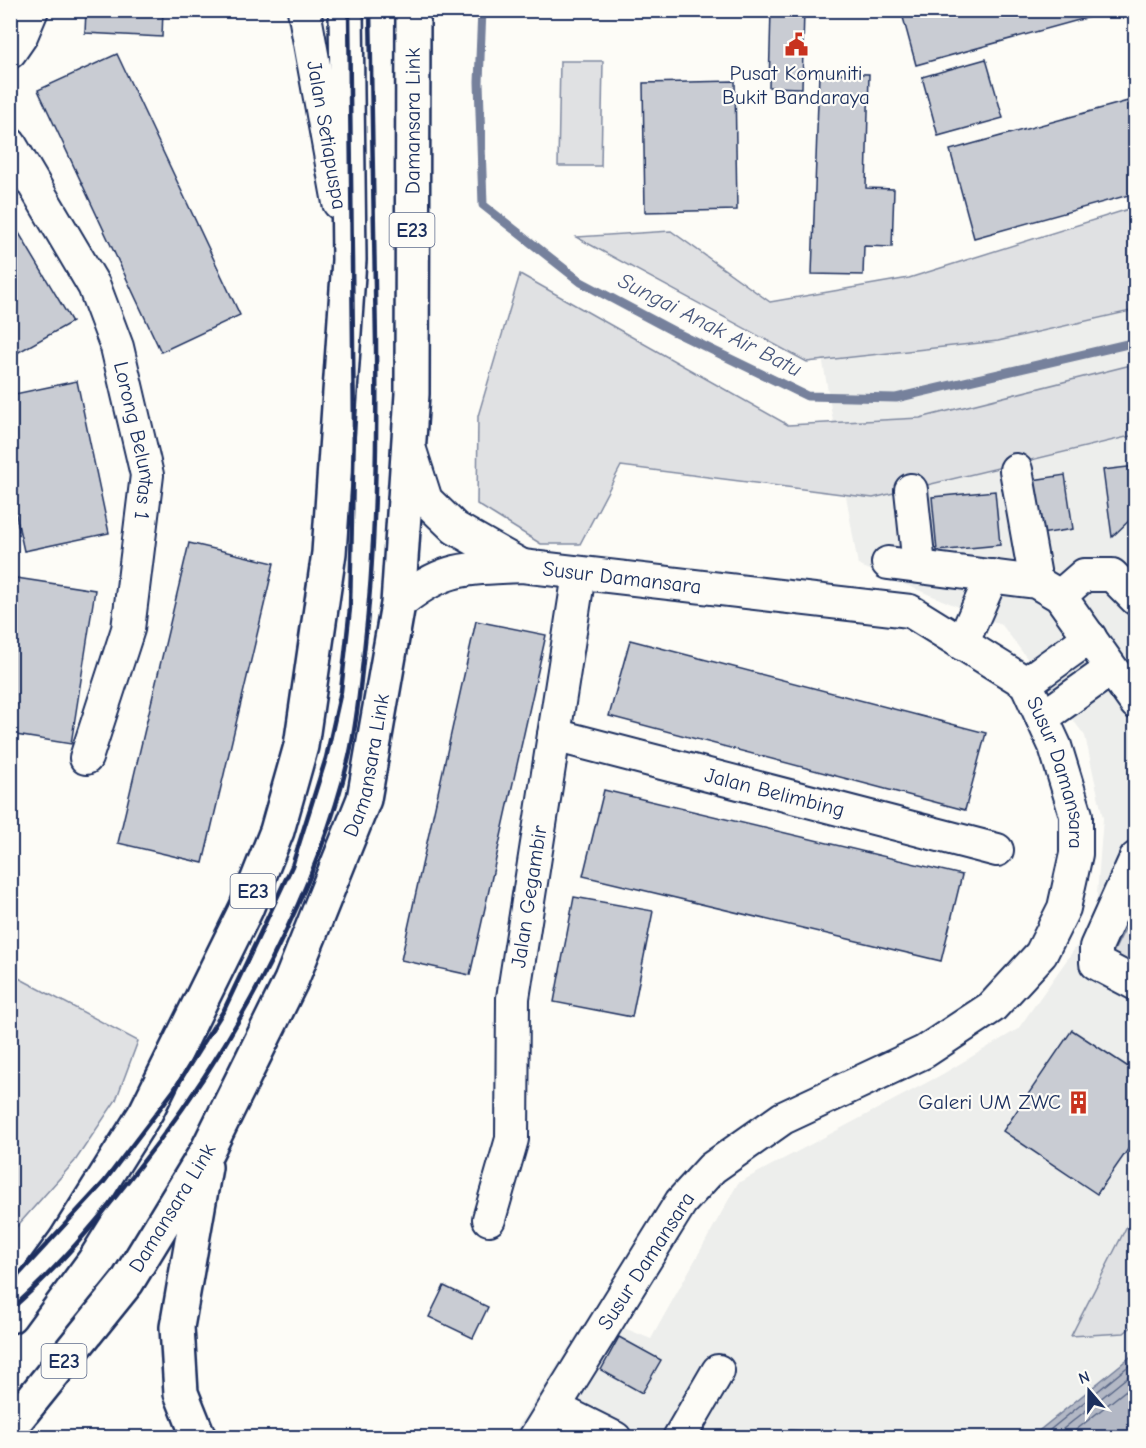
<svg xmlns="http://www.w3.org/2000/svg" width="1146" height="1448" font-family="'Comic Neue',sans-serif">
<style>
.built{fill:#edeeec}
.green{fill:#e0e1e3;stroke:#7e88a0;stroke-width:1.5}
.water{fill:#b3b8c5;stroke:#76819c;stroke-width:1.5}
.lines{fill:none;stroke-linecap:round;stroke-linejoin:round}
.shore{stroke:#586687;stroke-width:1.5}
.stream{stroke:#76819c;stroke-width:9}
.building{fill:#c9ccd3;stroke:#1b2f5e;stroke-width:1.5}
.minor-casing{stroke:#1b2f5e;stroke-width:36}
.highway-casing{stroke:#1b2f5e;stroke-width:38}
.minor{stroke:#fdfcf7;stroke-width:32}
.highway{stroke:#fdfcf7;stroke-width:33}
.rail{stroke:#1b2f5e;stroke-width:4.5}
.labels{text-anchor:middle;dominant-baseline:central;stroke-width:4.5;stroke-linejoin:round;paint-order:stroke}
.shield{fill:#fdfcf7;stroke:#5f6c8c;stroke-width:1.5}
.shield-label{font-size:20px;font-weight:bold;fill:#1b2f5e}
.poi-label{font-size:21px;fill:#1b2f5e;stroke:#fdfcf7}
.street-label{font-size:21px;fill:#1b2f5e;stroke:#fdfcf7}
.water-label{font-size:22px;font-style:italic;fill:#49587d;stroke:#fdfcf7}
</style>
<rect width="100%" height="100%" fill="#fdfcf7"/>
<filter id="ink" filterUnits="userSpaceOnUse"><feTurbulence type="fractalNoise" baseFrequency=".0167" numOctaves="2"/><feDisplacementMap in="SourceGraphic" scale="12" xChannelSelector="R" yChannelSelector="G"/><feConvolveMatrix kernelMatrix="1 2 1 2 8 2 1 2 1" color-interpolation-filters="sRGB"/></filter>
<g filter="url(#ink)">
<path class="built" d="M1135,233v1204l-624,1 79,-124 61,25 87,-156 203,-108 77,-46 77,-109 8,-102 -18,-82 -83,-111 -144,-60 -41,-237z"/>
<g class="green">
<path d="M560,61h43l-2,105h-43z"/>
<path d="M1135,207v103l-137,31 -191,21 -231,-125 95,-6 99,71 139,-24z"/>
<path d="M520,274l268,151 132,-7 215,-54v71l-262,63 -252,-32 -41,78h-39l-64,-40 1,-88z"/>
<path d="M1135,909v63l-25,-13z"/>
<path d="M11,974l127,67 -22,59 -41,61 -64,72z"/>
<path d="M1134,1212l1,112 -11,9 -53,3z"/>
</g>
<g class="water">
<path d="M1135,1353v84h-116l17,-4z"/>
<path d="M790,1430l109,7h-111z"/>
</g>
<g class="lines">
<g class="shore">
<path d="M1040,1438l96,-78"/>
<path d="M1052,1438l84,-68"/>
<path d="M1066,1438l70,-56"/>
</g>
<path class="stream" d="M482,10l-3,72 4,123 98,77 94,50 132,64 89,2 240,-56"/>
</g>
<g class="building">
<path d="M86,10h77l-1,27 -77,-4z"/>
<path d="M771,10h33l-2,78 -33,-1z"/>
<path d="M901,10h214l-199,55z"/>
<path d="M117,54l123,261 -79,37 -123,-262z"/>
<path d="M986,59l17,59 -65,18 -16,-59z"/>
<path d="M819,73l50,1 -3,114 28,1 -2,58 -28,-1 -1,29 -51,-1z"/>
<path d="M735,81l2,129 -92,2 -2,-129z"/>
<path d="M1128,101l8,28v64l-162,45 -24,-88z"/>
<path d="M10,218l62,104 -62,35z"/>
<path d="M77,381l32,152 -85,18 -14,-63v-93z"/>
<path d="M1136,466v48l-24,23 -9,-67z"/>
<path d="M1065,475l8,54 -32,5 -8,-54z"/>
<path d="M995,491l5,54 -63,6 -5,-54z"/>
<path d="M189,543l85,20 -71,300 -85,-20z"/>
<path d="M10,577l85,13 -24,154 -61,-10z"/>
<path d="M476,621l70,14 -76,340 -69,-15z"/>
<path d="M630,640l356,93 -21,77 -356,-94z"/>
<path d="M604,790l358,85 -21,86 -358,-85z"/>
<path d="M574,897l79,14 -21,106 -78,-15z"/>
<path d="M1072,1030l64,42v66l-39,56 -94,-63z"/>
<path d="M444,1286l44,21 -15,31 -44,-21z"/>
<path d="M619,1337l42,23 -19,33 -41,-23z"/>
</g>
<g class="lines">
<defs>
<g id="minor">
<path d="M304,10l35,193"/>
<path d="M10,52l11,-16 11,-26"/>
<path id="s1" d="M10,144l84,142 23,61 30,128 -19,154 -42,129"/>
<path d="M410,450l16,50 29,28 67,38"/>
<path d="M1016,470l20,112"/>
<path d="M911,490l8,76"/>
<path d="M888,563l148,19 24,14 76,107"/>
<path d="M1060,596l24,-21h28l24,24"/>
<path id="s2" d="M398,604c46,-38 67,-35 124,-38l388,45 116,72 29,63 21,69v39l-12,54 -23,46 -49,53 -68,45 -141,66 -71,50 -31,34 -146,236"/>
<path d="M962,644l30,-68"/>
<path d="M1026,683l64,-46"/>
<path d="M1042,718l69,-49"/>
<path id="s3" d="M554,735l443,115"/>
<path d="M1136,858l-40,89v16l40,21"/>
<path id="s4" d="M489,1219l23,-80 1,-141 66,-424"/>
<path d="M555,1408l60,30"/>
<path d="M679,1438l39,-67"/>
</g>
<g id="highway">
<path d="M10,1316l55,-75 81,-129 100,-203 31,-78 24,-85 28,-193 20,-293 -3,-250"/>
<path id="s5" d="M10,1427l117,-145 80,-131 84,-170 73,-182 34,-195 14,-210 1,-384"/>
<path d="M199,1438l-18,-45 -4,-66 28,-160"/>
</g>
</defs>
<use href="#minor" class="minor-casing"/>
<use href="#highway" class="highway-casing"/>
<use href="#minor" class="minor"/>
<use href="#highway" class="highway"/>
<g class="rail">
<path d="M10,1284l94,-102 70,-92 50,-80 68,-144 34,-108 15,-67 9,-83 4,-180 -5,-418"/>
<path d="M10,1310c57,-49 104,-110 149,-169 81,-107 159,-254 190,-384 8,-34 11,-70 15,-105 12,-103 13,-206 12,-310 -2,-110 -4,-221 -6,-332"/>
</g>
</g>
</g>
<defs>
<symbol id="civic-bare" viewBox="-9 -9 18 18"><path d="M-.6-6.5H3V-4.5H.6V-3L4-1V1h2V6H-6V1h2V-1L-.6-3ZM-1.2 2.5V6h2.4V2.5Z" fill="#c8321e" stroke="#fdfcf7" stroke-width="2.5" paint-order="stroke"/></symbol>
<symbol id="building-bare" viewBox="-9 -9 18 18"><path d="M-4-6H4V6H1V3H-1V6H-4ZM-2.5-4.3h1.7v1.8h-1.7ZM.8-4.3h1.7v1.8H.8ZM-2.5-1h1.7V.8h-1.7ZM.8-1h1.7V.8H.8Z" fill="#c8321e" stroke="#fdfcf7" stroke-width="2.5" paint-order="stroke"/></symbol>
</defs>
<g fill-rule="evenodd">
<use href="#civic-bare" x="780" y="28" width="33" height="33"/>
<use href="#building-bare" x="1062" y="1086" width="33" height="33"/>
</g>
<g class="labels">
<g class="shield">
<rect x="389.5" y="213" width="45" height="34" rx="4.5"/>
<rect x="230.5" y="874" width="45" height="34" rx="4.5"/>
<rect x="41.5" y="1344" width="45" height="34" rx="4.5"/>
</g>
<g class="shield-label">
<text x="412" y="230">E23</text>
<text x="253" y="891">E23</text>
<text x="64" y="1361">E23</text>
</g>
<g class="poi-label">
<text x="796" y="73">Pusat Komuniti<tspan x="796" dy="24">Bukit Bandaraya</tspan></text>
<text x="1061" y="1102" text-anchor="end">Galeri UM ZWC</text>
</g>
<g class="street-label">
<text stroke="none"><textPath href="#s5" startOffset="1407">Damansara Link</textPath></text>
<text transform="translate(327 135) rotate(80)">Jalan Setiapuspa</text>
<text stroke="none"><textPath href="#s1" startOffset="326">Lorong Beluntas 1</textPath></text>
<text stroke="none"><textPath href="#s2" startOffset="234">Susur Damansara</textPath></text>
<text stroke="none"><textPath href="#s5" startOffset="759">Damansara Link</textPath></text>
<text stroke="none"><textPath href="#s2" startOffset="756">Susur Damansara</textPath></text>
<text stroke="none"><textPath href="#s3" startOffset="228">Jalan Belimbing</textPath></text>
<text stroke="none"><textPath href="#s4" startOffset="327">Jalan Gegambir</textPath></text>
<text stroke="none"><textPath href="#s5" startOffset="273">Damansara Link</textPath></text>
<text transform="translate(646 1261) rotate(-57)">Susur Damansara</text>
</g>
<g class="water-label">
<text transform="translate(710 325) rotate(27)">Sungai Anak Air Batu</text>
</g>
</g>
<rect width="1146" height="1448" fill="none" stroke="#fdfcf7" stroke-width="36"/>
<rect x="18" y="18" width="1110" height="1412" fill="none" stroke="#1b2f5e" stroke-width="2" filter="url(#ink)"/>
<g transform="translate(1089 1391) rotate(340)" stroke="#fdfcf7" stroke-width="4.5" paint-order="stroke">
<path d="M0-4.5L10 22L0 15L-10 22Z" fill="#1b2f5e"/>
<text y="-9" font-size="16" font-weight="bold" text-anchor="middle" fill="#1b2f5e">N</text>
</g>
</svg>
